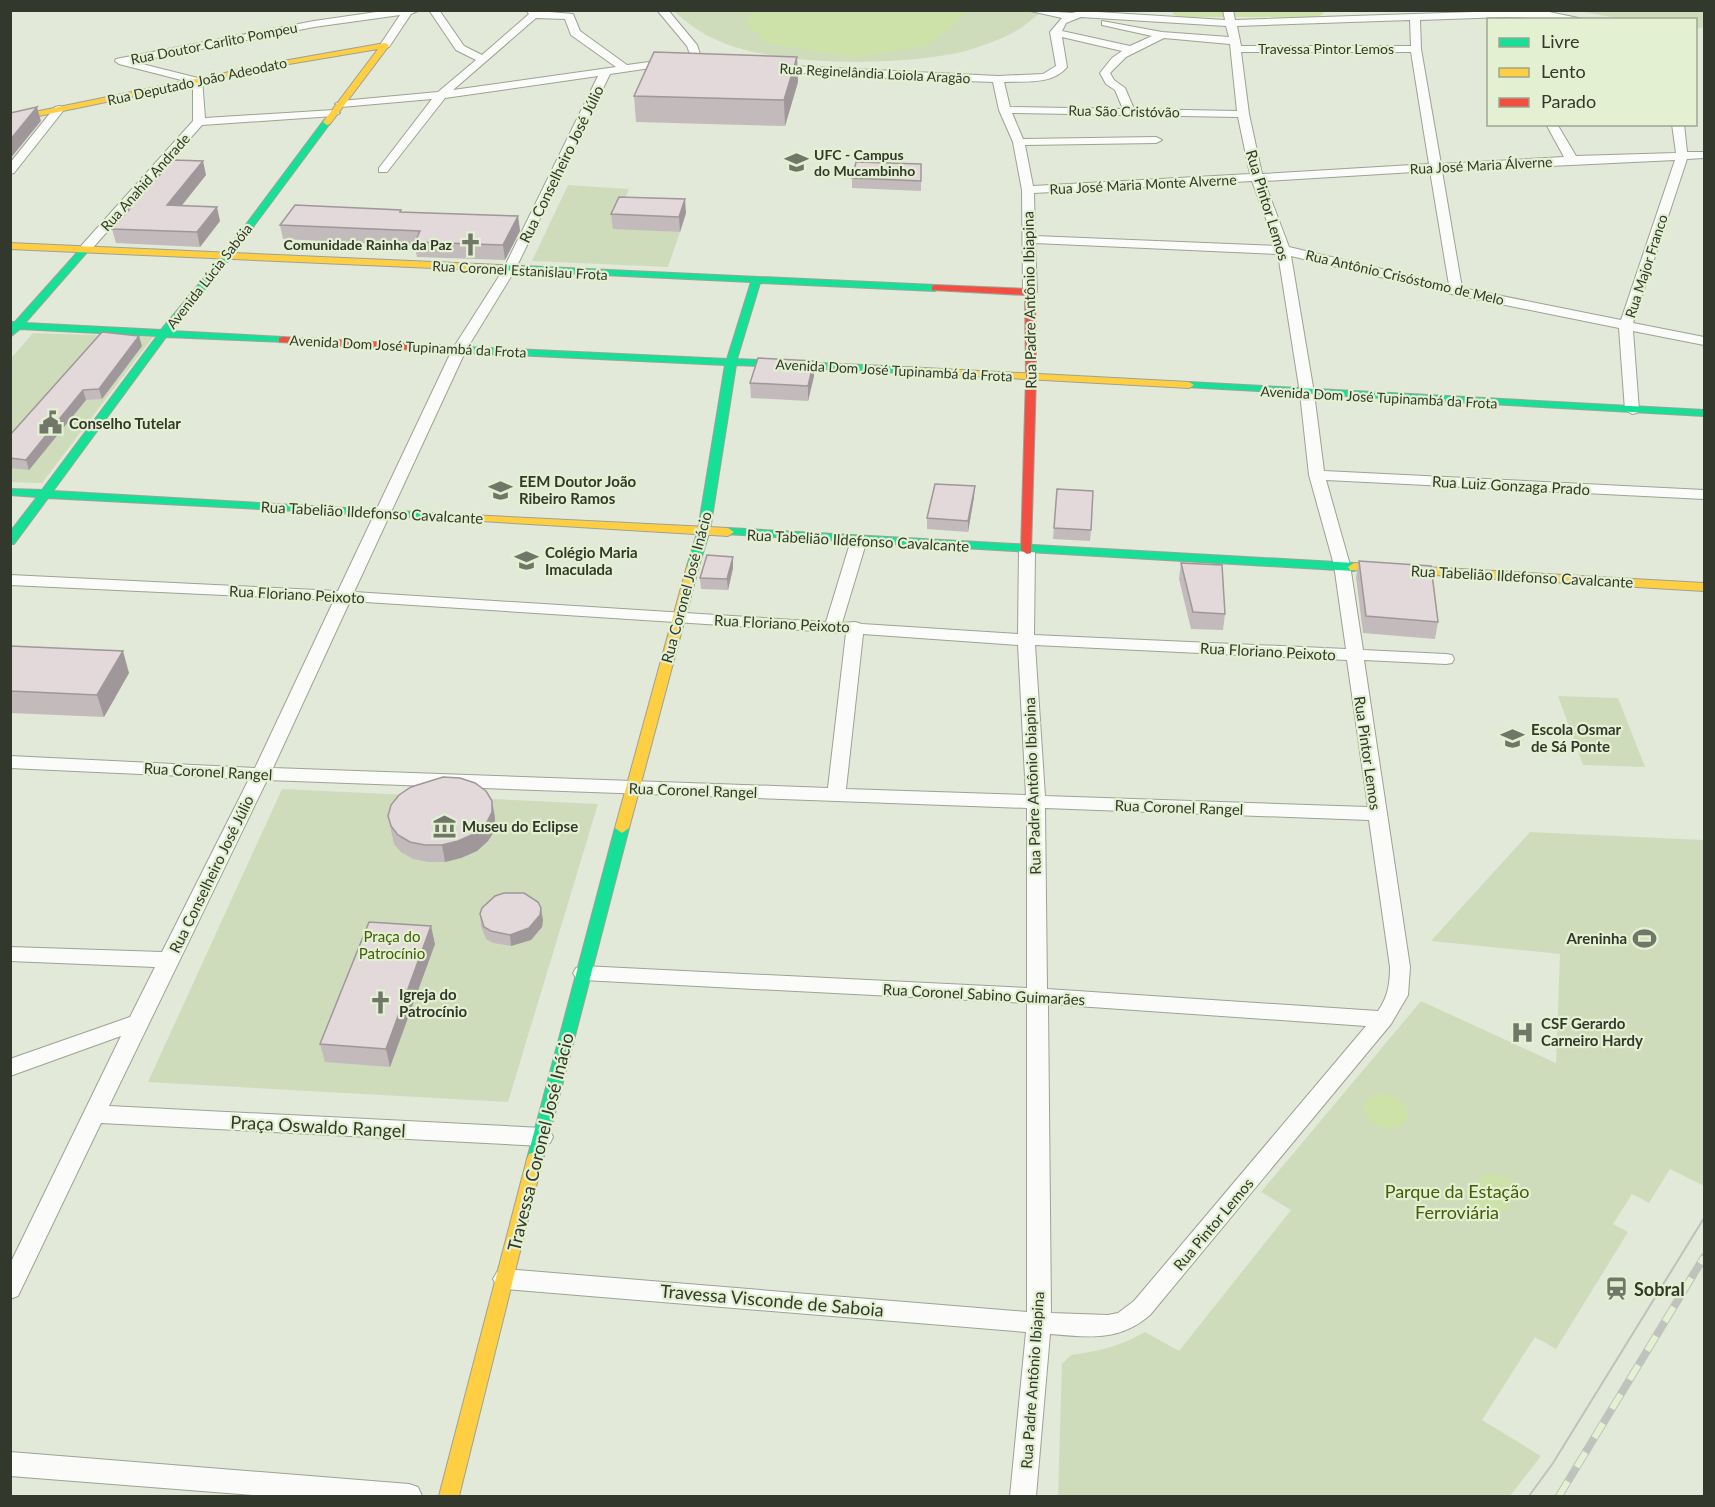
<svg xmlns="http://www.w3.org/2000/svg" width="1715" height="1507" font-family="Lato,sans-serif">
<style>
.green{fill:#cfdcbb}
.water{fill:#cce2a8}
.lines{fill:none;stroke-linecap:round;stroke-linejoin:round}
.river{fill:#cce2a8;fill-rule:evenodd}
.street-casing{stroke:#9da295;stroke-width:2}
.fast-casing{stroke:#9da295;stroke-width:2}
.slow-casing{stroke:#9da295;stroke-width:2}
.jam-casing{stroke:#9da295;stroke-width:2}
.street{fill:#fbfcf9;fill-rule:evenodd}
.fast{fill:#16e098;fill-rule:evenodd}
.slow{fill:#ffcf43;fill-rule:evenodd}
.jam{fill:#f24e42;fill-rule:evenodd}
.tram{stroke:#c0c2be;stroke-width:2}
.rail-casing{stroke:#c0c2be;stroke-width:8}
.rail{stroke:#e3f0d1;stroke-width:6;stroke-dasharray:17;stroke-linecap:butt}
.wall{fill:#c3babb}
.shaded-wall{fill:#9f9799}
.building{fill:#e3d8da;stroke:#9f9799;stroke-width:1.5}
.labels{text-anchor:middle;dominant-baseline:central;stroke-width:4.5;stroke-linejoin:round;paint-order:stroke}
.far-street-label{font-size:14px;fill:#33382c;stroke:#e3f0d1}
.far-poi-label{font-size:14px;font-weight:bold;fill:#33382c;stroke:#e3f0d1;text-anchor:start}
.street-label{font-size:15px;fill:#33382c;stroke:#e3f0d1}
.poi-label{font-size:15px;font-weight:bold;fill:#33382c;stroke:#e3f0d1;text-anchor:start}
.park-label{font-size:15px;fill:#465c09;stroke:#e3f0d1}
.near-street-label{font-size:18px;fill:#33382c;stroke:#e3f0d1}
.near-park-label{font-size:18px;fill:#465c09;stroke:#e3f0d1}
.near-poi-label{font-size:18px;font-weight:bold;fill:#33382c;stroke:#e3f0d1;text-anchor:start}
</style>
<rect width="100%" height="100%" fill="#e2e9d8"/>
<g class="green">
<path d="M1031,10l11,2c-7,4 -12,9 -18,14 -16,11 -36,18 -55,24 -61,17 -192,17 -250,-9 -17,-7 -31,-17 -45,-30z"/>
<path d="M1578,11h126v16l-8,2v-9l-74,-1z"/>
<path d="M568,185l61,4 -16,39 67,4 -12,35 -136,-6z"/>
<path d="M33,333l120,4 -111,146 -31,-1 -1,-122z"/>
<path d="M1558,696l60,2 27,69 -62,-2z"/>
<path d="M282,789l316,15 -90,298 -360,-20z"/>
<path d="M1530,832l174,8v342l-2,3 -32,-16 -21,34 -17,-9 -19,30 15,8 -72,117 -21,-12 -53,83 59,36 -31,40h-452l4,-132 9,-9c28,-4 50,-9 74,-23l34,19 112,-141 -30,-18 160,-191 135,62 4,-109 -129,-13z"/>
</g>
<g class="water">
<path d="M753,11l212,-1 1,1 -7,9 -32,26 -74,11 -85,-13 -23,-22z"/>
<path d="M1380,1093c14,2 28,8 29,24l-7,9c-15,5 -27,1 -37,-11l-2,-12 10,-8z"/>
<path d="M1485,1173l27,5 -3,30 -26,11 -18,-4 7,-28z"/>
</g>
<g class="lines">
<path class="river" d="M1171,10h154l-3,5 -8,2h-132l-8,-2z"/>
<defs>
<g id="street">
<path d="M390,10h30l-9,4 -22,33 -4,1 -5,-3 20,-30 -86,12 -180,35 68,17 3,39 129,-8 6,3 -6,3 -132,9 -113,127h-8l-2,-3 2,-3 112,-125v-38l-74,-19 -4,-3 1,-2 198,-38z"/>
<path d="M429,10h10l25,36 18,9 47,-41 -3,-4 47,4 7,17 47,34 44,-6 5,3 -5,3 -61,9 -95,196 -49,80 -112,242 472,30 25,-82 8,-5 8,5 -25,83 13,-1 7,2 156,10 1,-84 8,-5 8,5 -1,85 312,14 -12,-84 -25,-90 -9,-82 -22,-139 -243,-11 2,49 -7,4 -5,-1 -2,-3 -1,-102 -9,-48 -14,-32 -6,-28 -155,-6 -65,-6 -4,-1v-4l229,11 45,-2 13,-8 -6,-34 12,-14 -36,-8 46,3 9,-2 144,9 -2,-10h10l2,10 270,-9 44,1 39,8 -83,-3 -85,3 1,29 20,115 123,-7 -18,-33h11l19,32 100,-3 -4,-29h12l3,28h17v6l-17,1 -54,164 71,14v8l-71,-14 6,79 -2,3 -5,1 -7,-4 -6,-82 -163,-33 -165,-39 23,137 10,78 380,19v9l-378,-19 24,85 13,85 83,4 6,1 2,4 -2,4 -6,1 -82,-4 46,307 -2,28 -17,29 -241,291c-31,27 -62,22 -100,19l-14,162h-26l16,-164 -521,-43 -8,-3 -4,-7 4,-7 8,-3 522,43v-309l-444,-23 -7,-2 -3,-5 3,-5 7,-2 444,22v-180l-760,-28 -158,326 433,22 8,3 3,6 -3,6 -8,3 -441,-23 -83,173 -8,3v-35l111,-228 -111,40v-17l120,-42 25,-50 -145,-6v-14l152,5 87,-173 -239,-11v-12l245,12 79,-168 -324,-15v-10l328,16 114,-241 51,-80 95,-194 -153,22 -58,74h-8v-4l53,-69 -91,8 -6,-3 6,-3 97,-9 38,-32 -20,-10zM1081,17l145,9 3,11 -67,-5 -60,-11v4l50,11 -22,10 -68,-15 4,-8zM536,18l29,1 6,16 45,32 -163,23zM1410,20l1,26h-170l-4,-20zM1062,37l60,14 -10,7 -12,15 6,11 9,6 8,19 -113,-2 -6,-25c22,-1 48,3 63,-15zM1164,38l66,6 7,67 -103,-2 -9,-21 -11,-8 -4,-7 16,-16zM1241,52h170l18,112 -167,10 -13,-60zM1012,113l226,4 12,57 -217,12 -8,-41 131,-2 6,-3 -6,-3 -133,2zM1675,160l-54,160 -159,-32 -20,-117zM1430,171l19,114 -160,-38 -25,-66zM1252,181l24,65 -241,-10 -1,-43zM350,601l496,32 -18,155 -555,-20zM863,634l155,11 8,150 -180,-6zM1035,645l312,15 21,147 -323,-11zM1045,808l324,12 21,147c0,16 -2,30 -12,44l-331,-22zM1048,1004l318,22 -232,275 -16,12 -10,2 -57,-2z"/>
<path d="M657,10h11l29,35 6,18 -1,2h-8l-7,-19z"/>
<path d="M59,106l4,1v4l-49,62 -4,1v-11l45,-56z"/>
<path d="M10,1452l399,32 9,3 4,9h-155l-257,-20z"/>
</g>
<g id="fast">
<path d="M324,120l7,2 -101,136 -59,73 112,6 4,1v4l-121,-5 -113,154 397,23 6,3 -2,2 -406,-21 -34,46h-4v-12l27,-35 -27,-2v-6l32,1 115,-154 -137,-7 -10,8v-15h5l67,-75h6v4l-63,72 136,7 63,-76z"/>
<path d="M500,265l435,20 5,3 -5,3 -175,-8 -23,76 168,8 5,3 -5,3 -169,-8 -26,165 -11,36 -6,4 -6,-4 11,-36 27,-165 -257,-12 -5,-3 5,-3 259,12 24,-77 -254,-12 -2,-2z"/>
<path d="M1189,382l515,28v6l-519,-29 -1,-2z"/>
<path d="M728,528l626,35 6,4 -6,4 -630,-37 -2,-2 2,-2z"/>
<path d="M622,823l7,5 -86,331 -2,5 -6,2 -6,-2 -2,-5 88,-331z"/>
</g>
<g id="slow">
<path d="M385,43l4,2 -1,2 -58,77 -3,1 -4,-3 55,-73 -95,16 -273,57v-5l273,-56z"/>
<path d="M10,243l490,22 5,3 -5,3 -490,-22z"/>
<path d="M905,367l284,15 5,3 -5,3 -288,-16 -1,-2z"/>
<path d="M450,514l278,14 6,4 -6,4 -282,-17 -2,-2z"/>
<path d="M693,562l6,4 -70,262 -7,5 -7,-5 72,-262z"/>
<path d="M1354,563l350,20v8l-354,-21 -2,-3z"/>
<path d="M535,1152l6,2 2,5 -84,337h-20l88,-337 2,-5z"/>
</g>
<g id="jam">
<path d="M935,285l95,4 5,3 1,84 -5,177 -4,1 -6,-4 5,-174 -1,-81 -93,-5v-4z"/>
<path d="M283,337l185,10 5,3 -5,3 -189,-11v-4z"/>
</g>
</defs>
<use href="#street" class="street-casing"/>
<use href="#fast" class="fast-casing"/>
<use href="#slow" class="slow-casing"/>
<use href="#jam" class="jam-casing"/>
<use href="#street" class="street"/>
<use href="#fast" class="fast"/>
<use href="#slow" class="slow"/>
<use href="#jam" class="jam"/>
<path class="tram" d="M1529,1496l24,-33 151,-245"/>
<defs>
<path id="rail" d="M1559,1496l145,-239"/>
</defs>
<use href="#rail" class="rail-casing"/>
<use href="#rail" class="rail"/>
</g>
<g class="wall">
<path d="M797,57l1,25 -13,44 -149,-4 -2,-26z"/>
<path d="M206,175l-24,30 38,16 -20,26 -84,-4 -4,-14z"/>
<path d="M852,178l69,3v10l-69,-3z"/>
<path d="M401,210l1,2 116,4 2,15 -15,29 -88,-3 -2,-11 -132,-7 -3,-14z"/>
<path d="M686,213l-6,19 -67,-3 -2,-15z"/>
<path d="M142,346l-40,53 -16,1 -57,70 -19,-2v-33z"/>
<path d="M814,376l-6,25 -57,-3 -1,-15z"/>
<path d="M1057,489l34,41 -1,11 -37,-2z"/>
<path d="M974,497l-6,35 -41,-3v-11z"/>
<path d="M733,557v11l-5,22 -27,-1 -1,-11z"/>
<path d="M1359,561l79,61 -3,17 -72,-6 -7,-56z"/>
<path d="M1181,563l44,51 -2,16 -32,-1 -12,-50z"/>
<path d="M10,646l119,27 -25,44 -94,-4z"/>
<path d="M492,801l3,17v12l-7,11 -11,10 -16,7 -16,4h-17l-15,-3 -12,-7 -7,-8 -6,-28z"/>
<path d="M480,914l63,6 -1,7 -11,13 -20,6 -18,-3 -7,-4 -5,-13z"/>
<path d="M435,944l-45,123 -65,-5 -5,-18z"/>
</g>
<g class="shaded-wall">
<path d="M797,57l1,25 -13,44 -1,-26z"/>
<path d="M37,107l4,14 -31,38v-19z"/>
<path d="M203,161l3,14 -35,44 -4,-14z"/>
<path d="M685,199l1,14 -6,19 -1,-15z"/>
<path d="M217,207l3,14 -20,26 -3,-15z"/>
<path d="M518,216l2,15 -15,29 -2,-15z"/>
<path d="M139,336l3,10 -40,53 -3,-10z"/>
<path d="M814,361v15l-6,25v-15z"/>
<path d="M83,390l3,10 -57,70 -3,-10z"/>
<path d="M975,486l-1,11 -6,35v-11z"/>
<path d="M733,557v11l-5,22 -1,-11z"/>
<path d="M123,651l6,22 -25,44 -7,-22z"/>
<path d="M492,801l3,17v12l-7,11 -11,10 -16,7 -16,4 -3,-17z"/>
<path d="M541,908l2,12 -1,7 -11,13 -20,6 -1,-11z"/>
<path d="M431,926l4,18 -45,123 -4,-18z"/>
</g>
<g class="building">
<path d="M654,52l143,5 -13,43 -150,-4z"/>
<path d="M37,107l-27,33v-27z"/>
<path d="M173,160l30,1 -36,44 50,2 -20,25 -85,-3z"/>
<path d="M856,162l65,2v17l-69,-3z"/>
<path d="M619,197l66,2 -6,18 -68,-3z"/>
<path d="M295,205l106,5 -1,2 118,4 -15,29 -88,-3 5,-11 -140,-6z"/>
<path d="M102,332l37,4 -40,53 -16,1 -57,70 -16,-2v-23z"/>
<path d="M758,358l56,3 -6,25 -58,-3z"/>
<path d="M935,484l40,2 -7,35 -41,-3z"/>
<path d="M1057,489l36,2 -2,39 -37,-2z"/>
<path d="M707,555l26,2 -6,22 -27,-1z"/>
<path d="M1359,561l72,5 7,56 -72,-6z"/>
<path d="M1181,563l41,2 3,49 -32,-2z"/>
<path d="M10,646l113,5 -26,44 -87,-4z"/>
<path d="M443,777l17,1 15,5 11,8 6,10v11l-6,12 -12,10 -16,7 -16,4h-17l-15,-3 -12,-7 -7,-9 -3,-10 3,-11 8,-10 12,-8z"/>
<path d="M504,893h20l14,9 3,6 -1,7 -11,13 -19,7 -19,-4 -7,-4 -4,-13 2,-6 13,-12z"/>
<path d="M369,922l62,4 -45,123 -66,-5z"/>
</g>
<defs>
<symbol id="university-bare" viewBox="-9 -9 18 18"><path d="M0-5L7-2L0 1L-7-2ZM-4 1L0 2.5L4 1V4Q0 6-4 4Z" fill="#707668" stroke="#e3f0d1" stroke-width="2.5" paint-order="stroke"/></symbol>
<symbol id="church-bare" viewBox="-9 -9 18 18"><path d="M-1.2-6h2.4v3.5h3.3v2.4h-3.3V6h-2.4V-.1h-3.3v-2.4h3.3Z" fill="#707668" stroke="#e3f0d1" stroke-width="2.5" paint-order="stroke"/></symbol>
<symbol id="civic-bare" viewBox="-9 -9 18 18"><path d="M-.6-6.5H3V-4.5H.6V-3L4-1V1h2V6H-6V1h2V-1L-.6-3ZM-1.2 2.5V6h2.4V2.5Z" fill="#707668" stroke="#e3f0d1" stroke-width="2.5" paint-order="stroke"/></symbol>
<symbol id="school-bare" viewBox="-9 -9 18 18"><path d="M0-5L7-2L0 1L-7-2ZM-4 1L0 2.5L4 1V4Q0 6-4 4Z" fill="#707668" stroke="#e3f0d1" stroke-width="2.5" paint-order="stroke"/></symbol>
<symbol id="museum-bare" viewBox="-9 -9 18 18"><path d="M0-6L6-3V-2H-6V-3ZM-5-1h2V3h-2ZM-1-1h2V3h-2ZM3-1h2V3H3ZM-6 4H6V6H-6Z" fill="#707668" stroke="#e3f0d1" stroke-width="2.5" paint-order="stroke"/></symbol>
<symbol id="stadium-bare" viewBox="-9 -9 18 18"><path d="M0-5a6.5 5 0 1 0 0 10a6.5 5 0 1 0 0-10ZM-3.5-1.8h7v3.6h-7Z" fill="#707668" stroke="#e3f0d1" stroke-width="2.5" paint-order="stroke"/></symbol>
<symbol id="hospital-bare" viewBox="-9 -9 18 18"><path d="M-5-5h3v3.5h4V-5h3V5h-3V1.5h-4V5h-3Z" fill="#707668" stroke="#e3f0d1" stroke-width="2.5" paint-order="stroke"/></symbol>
<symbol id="station-bare" viewBox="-9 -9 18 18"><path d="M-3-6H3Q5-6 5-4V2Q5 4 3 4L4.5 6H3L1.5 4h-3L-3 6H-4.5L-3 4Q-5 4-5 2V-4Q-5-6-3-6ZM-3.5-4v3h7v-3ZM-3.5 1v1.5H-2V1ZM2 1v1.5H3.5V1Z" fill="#707668" stroke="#e3f0d1" stroke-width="2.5" paint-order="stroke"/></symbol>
</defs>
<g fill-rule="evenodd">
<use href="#university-bare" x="780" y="146" width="33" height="33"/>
<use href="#church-bare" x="454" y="228" width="33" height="33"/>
<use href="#civic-bare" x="34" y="406" width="33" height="33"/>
<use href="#school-bare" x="484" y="474" width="33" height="33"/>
<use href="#school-bare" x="510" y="544" width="33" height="33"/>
<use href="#school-bare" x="1496" y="722" width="33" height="33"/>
<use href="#museum-bare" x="428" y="810" width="33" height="33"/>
<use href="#stadium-bare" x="1628" y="922" width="33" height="33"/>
<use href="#church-bare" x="364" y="986" width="33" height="33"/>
<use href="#hospital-bare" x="1506" y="1016" width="33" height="33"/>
<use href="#station-bare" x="1600" y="1272" width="33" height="33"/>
</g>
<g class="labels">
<g class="far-street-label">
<text transform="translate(214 43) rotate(-11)">Rua Doutor Carlito Pompeu</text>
<text x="1326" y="48">Travessa Pintor Lemos</text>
<text transform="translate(875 73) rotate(3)">Rua Reginelândia Loiola Aragão</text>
<text transform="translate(197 81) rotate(-12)">Rua Deputado João Adeodato</text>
<text transform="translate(1124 111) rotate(1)">Rua São Cristóvão</text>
<text transform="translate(1481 165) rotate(-3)">Rua José Maria Álverne</text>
<text transform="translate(145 182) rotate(-48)">Rua Anahid Andrade</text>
<text transform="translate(1143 184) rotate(-3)">Rua José Maria Monte Alverne</text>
<text transform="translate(1646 266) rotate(-72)">Rua Major Franco</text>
<text transform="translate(520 270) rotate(3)">Rua Coronel Estanislau Frota</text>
<text transform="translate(209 276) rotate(-52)">Avenida Lúcia Sabóia</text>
<text transform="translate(1405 277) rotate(13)">Rua Antônio Crisóstomo de Melo</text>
<text transform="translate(408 346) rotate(3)">Avenida Dom José Tupinambá da Frota</text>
<text transform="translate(894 370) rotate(3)">Avenida Dom José Tupinambá da Frota</text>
<text transform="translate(1379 397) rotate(3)">Avenida Dom José Tupinambá da Frota</text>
</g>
<g class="far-poi-label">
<text x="814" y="154">UFC - Campus<tspan x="814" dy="16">do Mucambinho</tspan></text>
<text x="452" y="244" text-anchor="end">Comunidade Rainha da Paz</text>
</g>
<g class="street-label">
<text transform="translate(561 164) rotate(-64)">Rua Conselheiro José Júlio</text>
<text transform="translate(1268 205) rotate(73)">Rua Pintor Lemos</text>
<text transform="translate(1029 300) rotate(-91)">Rua Padre Antônio Ibiapina</text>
<text transform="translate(1511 485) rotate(3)">Rua Luiz Gonzaga Prado</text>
<text transform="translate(372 512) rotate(3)">Rua Tabelião Ildefonso Cavalcante</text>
<text transform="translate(858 540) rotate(3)">Rua Tabelião Ildefonso Cavalcante</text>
<text transform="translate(1522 576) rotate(3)">Rua Tabelião Ildefonso Cavalcante</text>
<text transform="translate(686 587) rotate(-75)">Rua Coronel José Inácio</text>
<text transform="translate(297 594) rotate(3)">Rua Floriano Peixoto</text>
<text transform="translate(782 623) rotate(3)">Rua Floriano Peixoto</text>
<text transform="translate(1268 651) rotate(3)">Rua Floriano Peixoto</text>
<text transform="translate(1368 753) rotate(82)">Rua Pintor Lemos</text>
<text transform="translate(208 771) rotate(3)">Rua Coronel Rangel</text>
<text transform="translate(1032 786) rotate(-92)">Rua Padre Antônio Ibiapina</text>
<text transform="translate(693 790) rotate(2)">Rua Coronel Rangel</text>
<text transform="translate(1179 807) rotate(2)">Rua Coronel Rangel</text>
<text transform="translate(211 874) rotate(-64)">Rua Conselheiro José Júlio</text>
<text transform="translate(984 994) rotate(3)">Rua Coronel Sabino Guimarães</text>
<text transform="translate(1213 1224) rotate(-50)">Rua Pintor Lemos</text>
<text transform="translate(1032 1380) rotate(-86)">Rua Padre Antônio Ibiapina</text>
</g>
<g class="poi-label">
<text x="69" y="423">Conselho Tutelar</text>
<text x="519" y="481">EEM Doutor João<tspan x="519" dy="17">Ribeiro Ramos</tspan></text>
<text x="545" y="552">Colégio Maria<tspan x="545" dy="17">Imaculada</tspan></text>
<text x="1531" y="729">Escola Osmar<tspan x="1531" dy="17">de Sá Ponte</tspan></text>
<text x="462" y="826">Museu do Eclipse</text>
<text x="1627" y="938" text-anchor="end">Areninha</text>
<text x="399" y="994">Igreja do<tspan x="399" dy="17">Patrocínio</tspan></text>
<text x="1541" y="1023">CSF Gerardo<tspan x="1541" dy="17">Carneiro Hardy</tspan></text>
</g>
<g class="park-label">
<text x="392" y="936">Praça do<tspan x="392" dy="17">Patrocínio</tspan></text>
</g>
<g class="near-street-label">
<text transform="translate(318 1126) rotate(3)">Praça Oswaldo Rangel</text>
<text transform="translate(540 1142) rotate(-76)">Travessa Coronel José Inácio</text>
<text transform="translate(772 1300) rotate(5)">Travessa Visconde de Saboia</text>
</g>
<g class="near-park-label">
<text x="1457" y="1191">Parque da Estação<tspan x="1457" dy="21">Ferroviária</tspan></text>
</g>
<g class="near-poi-label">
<text x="1634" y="1289">Sobral</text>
</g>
</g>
<rect width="1715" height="1507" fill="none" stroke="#33382c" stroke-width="24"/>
<rect x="1487" y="18" width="210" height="108" fill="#e3f0d1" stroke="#9da68f" stroke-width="1.5"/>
<rect x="1499" y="38" width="30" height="9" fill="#16e098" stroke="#9da68f" stroke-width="1.5"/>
<text x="1541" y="48" font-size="18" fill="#33382c">Livre</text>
<rect x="1499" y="68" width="30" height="9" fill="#ffcf43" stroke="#9da68f" stroke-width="1.5"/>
<text x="1541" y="78" font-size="18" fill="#33382c">Lento</text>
<rect x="1499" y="98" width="30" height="9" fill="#f24e42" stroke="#9da68f" stroke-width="1.5"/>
<text x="1541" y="108" font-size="18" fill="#33382c">Parado</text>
</svg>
